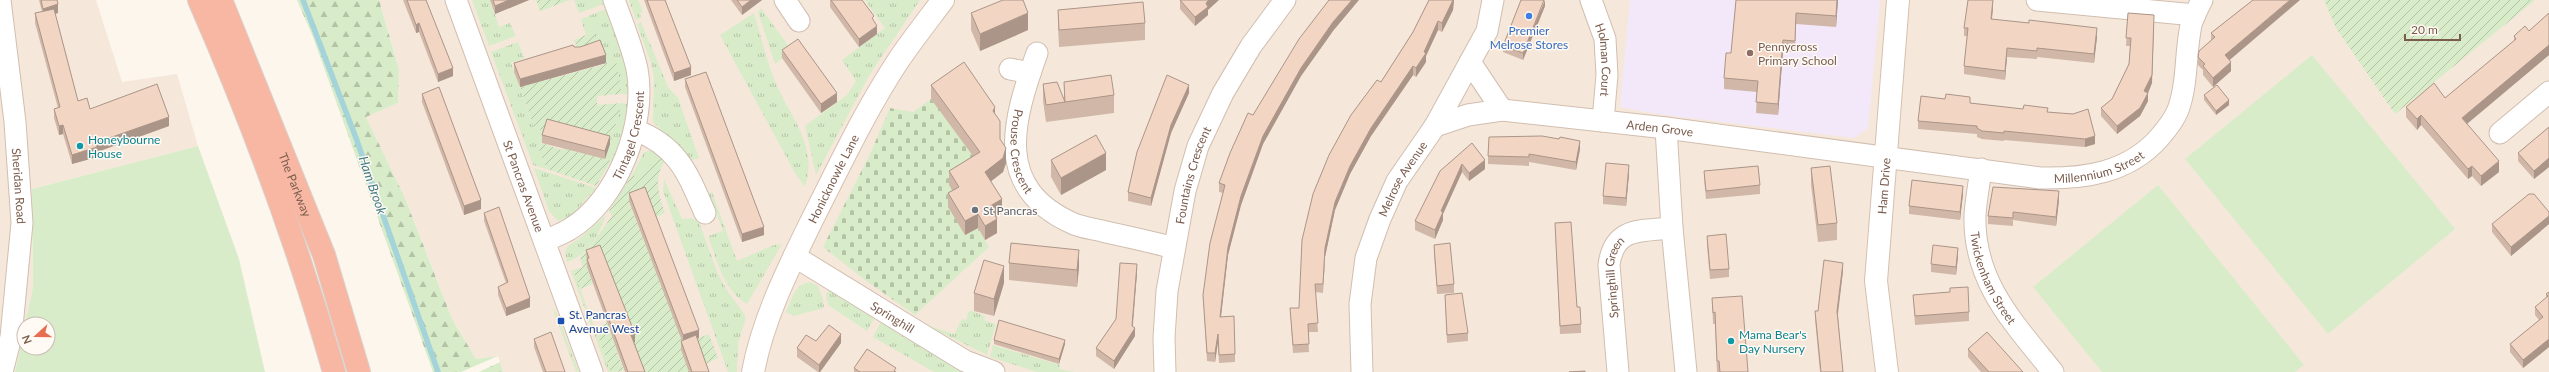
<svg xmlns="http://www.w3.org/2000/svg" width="2549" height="372" font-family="Lato,sans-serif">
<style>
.residential{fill:#f5e8da}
.education{fill:#f3e8fa}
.grass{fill:url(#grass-tufts)}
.forest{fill:url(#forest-firs)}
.cemetery{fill:url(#cemetery-stones)}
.park{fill:#d8ecc9}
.garden{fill:url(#garden-furrows)}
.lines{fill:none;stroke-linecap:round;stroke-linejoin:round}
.stream{stroke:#a5d3da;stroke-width:5.5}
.street-casing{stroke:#d1beb0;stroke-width:23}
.secondary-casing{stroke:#d6c0b0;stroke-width:24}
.highway-casing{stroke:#dad1cd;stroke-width:24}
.street{stroke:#fff;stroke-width:21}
.secondary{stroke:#fff;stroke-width:22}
.highway{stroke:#f7b7a3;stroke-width:22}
.wall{fill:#d1b7a8}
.shaded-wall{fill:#aa9588}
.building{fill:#f3d5c3;stroke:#aa9588}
.shop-dot{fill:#3f7fe0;stroke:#fffaf3;stroke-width:1.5}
.education-dot{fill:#8d6e63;stroke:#fffaf3;stroke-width:1.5}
.culture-dot{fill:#0f9aa8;stroke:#fffaf3;stroke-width:1.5}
.worship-dot{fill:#6b7280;stroke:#fffaf3;stroke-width:1.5}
.transit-dot{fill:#1a4fb4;stroke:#fffaf3;stroke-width:1.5}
.labels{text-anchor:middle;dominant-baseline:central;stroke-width:3;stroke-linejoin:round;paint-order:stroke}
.shop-label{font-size:12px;fill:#366cbe;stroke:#fffaf3}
.education-label{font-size:12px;fill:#785e54;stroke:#fffaf3;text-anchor:start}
.street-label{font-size:12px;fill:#7a5c4d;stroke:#fffaf3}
.culture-label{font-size:12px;fill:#0d838f;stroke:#fffaf3;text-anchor:start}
.worship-label{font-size:12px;fill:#5b616d;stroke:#fffaf3;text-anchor:start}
.transit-label{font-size:12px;fill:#164399;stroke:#fffaf3;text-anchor:start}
.water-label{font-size:13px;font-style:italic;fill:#437c86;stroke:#fffaf3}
</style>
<defs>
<pattern id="grass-tufts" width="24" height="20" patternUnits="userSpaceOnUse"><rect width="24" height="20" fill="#d8ecc9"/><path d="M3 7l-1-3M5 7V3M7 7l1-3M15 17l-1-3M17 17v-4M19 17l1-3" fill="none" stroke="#b4c2a5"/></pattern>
<pattern id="forest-firs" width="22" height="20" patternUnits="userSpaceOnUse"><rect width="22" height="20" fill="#d8ecc9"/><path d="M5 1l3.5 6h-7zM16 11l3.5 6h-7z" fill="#b4c2a5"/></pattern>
<pattern id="cemetery-stones" width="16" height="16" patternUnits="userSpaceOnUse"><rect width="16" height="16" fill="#d8ecc9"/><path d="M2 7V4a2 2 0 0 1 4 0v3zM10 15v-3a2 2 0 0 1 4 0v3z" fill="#b4c2a5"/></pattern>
<pattern id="garden-furrows" width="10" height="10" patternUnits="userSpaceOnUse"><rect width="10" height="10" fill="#d8ecc9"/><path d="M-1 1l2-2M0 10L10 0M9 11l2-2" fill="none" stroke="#b4c2a5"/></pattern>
</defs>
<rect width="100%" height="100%" fill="#fdf6ec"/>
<g class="residential">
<path d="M0,0h96l26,82 55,-8 21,72 -166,43 1,98 -18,85h-15z"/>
<path d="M379,0h2170v372h-2046l-5,-16 -22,3 -24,-40 -47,-121 -39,-81 32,-14 1,-35z"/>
</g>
<path class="education" d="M1630,0h250l-12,128 -14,10 -197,-24 -37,-7z"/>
<g class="grass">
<path d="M472,0h18l9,27 11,-4 6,13 -27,10z"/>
<path d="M574,0h29l1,4 -25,9z"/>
<path d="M629,0h9l5,12 -3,1 1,5 -5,2z"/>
<path d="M865,0h55l-50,74 -54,101 -11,-49 42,-31 9,-14 -14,-21 43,-32z"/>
<path d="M761,8l31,43 -17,13 -17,-52z"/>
<path d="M606,9l20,54 4,32 -8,-1 -6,-34 -9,3 -14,-31 -7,3 -5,-16z"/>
<path d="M754,13c7,22 12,47 21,68 14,35 44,64 30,106l-10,-14 -75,-138z"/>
<path d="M641,22l27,65 10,11 21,60 -7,2 -39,-38 1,-45 -3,-14 -14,-39z"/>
<path d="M518,42l6,16 -13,5 23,64 11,5 -6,18 8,19 -14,-4 -42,-113z"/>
<path d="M622,103l8,1 -9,36 -9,21 -7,-2z"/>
<path d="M652,150l8,5 -1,3 -23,18 -4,-1 12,-23z"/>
<path d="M534,168l62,20 -26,29 -12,4 -9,-10z"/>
<path d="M664,179l18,40 10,-1 7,4 19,52 9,16 18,25v6l-7,22 -1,29h-9l-65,-181z"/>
<path d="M712,192l25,69 37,-16 8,-1 -35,60c-23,-13 -31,-45 -39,-68l15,-5 -14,-38z"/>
<path d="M606,215c-8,21 -16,39 -39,47l-2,-10 3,-6 11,-7z"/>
<path d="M573,270l38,102h-3l-37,-101z"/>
<path d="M810,282l8,4 5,13 1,9 -30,8 -8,-4c5,-11 9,-29 24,-30z"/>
<path d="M830,289l44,30 -7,12 -39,-26 -2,-11z"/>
<path d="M552,307l5,7 22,58h-3z"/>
<path d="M972,311l13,5 -1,4 12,4 -9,31 -61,-30 28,9 8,-15 4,1 2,-8z"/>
<path d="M881,322l84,50h-31l-61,-35z"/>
<path d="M993,345l67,20 -1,4 15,3h-37l-47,-15z"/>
</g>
<g class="forest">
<path d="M297,0h82l20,69 -1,34 -32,14 39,81 47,121 24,40 22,-3 -37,16h-28l-120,-335z"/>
<path d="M500,362l3,10h-24z"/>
</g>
<path class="cemetery" d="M931,99l44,51 -16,51 6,34 13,-7 11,19 -74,68 -50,-35 -42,-33 47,-93 20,-46 23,4z"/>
<g class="park">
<path d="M2312,55l143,174 -127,105 -143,-175z"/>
<path d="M198,146l41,113 26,113h-250l9,-41v17h24v-24h-23l8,-37 -1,-98z"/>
<path d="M2158,185l146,180 -9,7h-193l-69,-85z"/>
</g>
<g class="garden">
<path d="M536,0h34l-30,11z"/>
<path d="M2324,0h209l1,1 -139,113 -59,-86z"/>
<path d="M593,32l14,31 9,-3 6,34 -25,2v9l25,-2 -12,41 -65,-12 -11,-5 -14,-40 22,-8 1,2 63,-17 -26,-8 -6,-16z"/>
<path d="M542,143l20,7 1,-2 20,6 1,-2 27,9 -15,25 -49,-17 -8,-19z"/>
<path d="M660,155l5,6c-12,16 -6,35 0,52l-11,5 -25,-16 55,142 25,-10 9,24 -29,14h-47l-10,-26 -15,6 7,19 -13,1 -16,-44 12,-5 -18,-57 -2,1 6,17 -13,5 -7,-19 10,-3 -3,-10 7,-6 25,-35 -3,-5 23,-36 4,1c5,-3 22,-18 24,-21z"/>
</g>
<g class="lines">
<path class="stream" d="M303,0l53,138 82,234"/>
<defs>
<g id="street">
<path id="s1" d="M0,0l15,122 7,101 -11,114 -9,35"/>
<path id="s2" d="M456,0l136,372"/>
<path d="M785,0l14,21"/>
<path id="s3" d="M1591,0l14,39 2,36 -4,46"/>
<path d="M2037,0l158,15"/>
<path id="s4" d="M1037,53c-24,68 -45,135 37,171 10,4 22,5 32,8 23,5 46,10 68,16"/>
<path d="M1470,62l32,48"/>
<path d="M1010,69l20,4"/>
<path id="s5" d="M1435,126l33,-11 34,-5 164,18 374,50c44,1 88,-5 119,-40 7,-8 15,-18 19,-28 10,-27 7,-57 13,-85 2,-8 7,-17 11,-25"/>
<path d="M1666,128l6,100 14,144"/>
<path d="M635,130c43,16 53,44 70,83"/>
<path d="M2500,133l49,-41"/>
<path id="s6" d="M1981,169c-2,15 -5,31 -6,46 -2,67 39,108 78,157"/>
<path id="s7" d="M545,241c8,-4 17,-7 25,-12 48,-29 77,-106 67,-160 -5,-23 -15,-47 -23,-69"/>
<path id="s8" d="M794,256l171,105 29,11"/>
<path id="s9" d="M1165,372l-1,-34 3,-47 18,-100 13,-45 25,-53 28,-47 34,-46"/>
<path id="s10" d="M1362,372l-2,-68 6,-46 14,-39 17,-38 38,-55 52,-95 6,-31"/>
<path id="s11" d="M1618,372l-9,-107c5,-38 31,-34 63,-37"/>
</g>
<g id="secondary">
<path id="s12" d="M753,372c10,-53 35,-103 59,-152 27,-53 53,-109 86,-159 14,-21 30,-41 45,-61"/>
<path id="s13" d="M1887,372l-11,-91 22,-281"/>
</g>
<g id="highway">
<path d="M199,0c53,121 99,245 135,372"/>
<path id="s14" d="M221,0l103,255 35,117"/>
</g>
</defs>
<use href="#street" class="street-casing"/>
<use href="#secondary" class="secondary-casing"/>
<use href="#highway" class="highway-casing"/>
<use href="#street" class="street"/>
<use href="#secondary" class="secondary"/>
<use href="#highway" class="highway"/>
</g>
<g class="wall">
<path d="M39,0h18l1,13 -3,1 23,87 12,8 79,17 -72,26v5l-25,7 -9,-30 -4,1 -5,-17v-9l4,-1 -23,-85v-10l7,-1z"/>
<path d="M403,0h23l27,76 -15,6 -19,-50 -3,1z"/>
<path d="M490,0h39l-34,14z"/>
<path d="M644,0h21l26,75 -17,6z"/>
<path d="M731,0h31l-20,15z"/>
<path d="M830,0h32l12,22 3,12 -18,13 -29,-40z"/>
<path d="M1180,0l28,10v5l-13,11 -15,-17z"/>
<path d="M1429,0h25l-1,10 -11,22 -4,-2 -12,26v6l-10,15 -3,-2 -42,61 -21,38 -15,36 -10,47 -2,36 -8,-1 3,40h-10l1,20 -16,1 -3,-45h9l82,-226 32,-50z"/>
<path d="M1736,0h102l-2,27 -40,-3 -1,28 -12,-1 -5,64 -22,-2 1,-21 -33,-3v-11l7,-25z"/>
<path d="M2253,0l-24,60 2,11 -18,16 -10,-12v-5l-5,-5v-8l13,-17v-7z"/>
<path d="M1545,6l-22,54 -20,-8v-6z"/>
<path d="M1993,7l-1,12 105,18 -3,26 -57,-6v2l-30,-2 -2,23 -41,-6v-8l3,-30h-3v-8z"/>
<path d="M1058,10l87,13v17l-86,7 -1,-20z"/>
<path d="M971,13l57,17 -48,21 -9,-21z"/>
<path d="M2128,13l24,70 -4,10v8l-8,15 -23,18 -16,-18v-8l11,-9 17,-35 1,-18h-4z"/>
<path d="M2549,13v42l-82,69 32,48 -18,14 -9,-10 -4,3 -47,-54 -4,5 -11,-13v-10l39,-9 69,-57v-5l15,-5z"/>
<path d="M1333,31l-32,45 -38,68 -22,61 -13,50 -7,62 14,37v8l-16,1 -1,-21 -3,20 -8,-1 -4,-66 20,-102 -4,-1v-9l34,-68z"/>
<path d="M574,47l32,16 -86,24 -6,-15v-9z"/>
<path d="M782,50l55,52 -16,11 -39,-55z"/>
<path d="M685,79l79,156 -22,7 -57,-155z"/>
<path d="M1064,82l50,13v18l-68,9 -3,-21v-17l21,14z"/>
<path d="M931,85l64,29 5,25 6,24 -3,9 -12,9 11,32 -6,4 1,16 -12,7 -7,-12 -13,7 -17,-28v-14l4,-3 -3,-5v-14l24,-15 -42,-57z"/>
<path d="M1189,93l-18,40 -20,73 -23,-5v-9z"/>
<path d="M422,94l59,115 -17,6 -42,-113z"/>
<path d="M2204,95l25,10 -13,10 -12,-15z"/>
<path d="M1970,103l78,9 47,32 -10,3 -81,-7v1l-22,-2 -5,-2v-3l-59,-5v-8z"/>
<path d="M2549,127v40l-15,12 -16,-18v-8z"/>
<path d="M542,135l68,9 -5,15 -63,-16z"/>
<path d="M1472,143l13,26 -16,12 -7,-9 -19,42v6l-8,19 -20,-9v-9z"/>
<path d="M1580,149l-4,21 -47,-8v4l-41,-2v-8z"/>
<path d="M1051,160l55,10 -45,25 -10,-18z"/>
<path d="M1811,168l26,55v17l-19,2 -7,-57z"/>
<path d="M1704,171l56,14v9l-54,5 -2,-20z"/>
<path d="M1629,174l-3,32 -23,-2v-8z"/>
<path d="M629,193l70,145 -2,1 12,33h-20l-8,-22v-9h1l-53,-140z"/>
<path d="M1963,194l-3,26 -51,-6v-8z"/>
<path d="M2059,200l-3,26 -43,-6v6l-25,-2v-8z"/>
<path d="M2549,212v12l-38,32 -19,-24v-8z"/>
<path d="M484,213l46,94 -24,9 -8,-21v-8l8,-4 -22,-62z"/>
<path d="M1555,223l22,84 4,17v9l-21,1z"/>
<path d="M1707,236l22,33v8l-19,2 -3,-34z"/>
<path d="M1434,245l20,39v9l-17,1 -3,-41z"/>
<path d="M586,250l49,92h-1l11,30h-20l-38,-105z"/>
<path d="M1958,256l-2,19 -25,-3v-8z"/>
<path d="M1009,263l70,4 -2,20 -68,-7z"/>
<path d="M1843,271l-5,44 5,57h-23l-5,-53v-8h3z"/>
<path d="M1137,273l-4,53 2,10 -21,33 -18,-13v-8l20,-29z"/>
<path d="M1004,283l-10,33 -20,-5v-18z"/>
<path d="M1950,292l19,20v9l-54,4 -2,-30z"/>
<path d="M2549,292v55l-26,21 -13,-16v-8l29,-24 -4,-5v-8l11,-9v-4z"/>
<path d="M1445,295l23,38v8l-21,2z"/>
<path d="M1712,298l36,74h-31l-2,-48h-2z"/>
<path d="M534,339l31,33h-22l-9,-25z"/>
<path d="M994,340l71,4 -6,20 -65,-20z"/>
<path d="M816,341l25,2 -21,29h-2l-21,-15v-9z"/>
<path d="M1968,349l55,23h-42l-13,-15z"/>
<path d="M854,368l42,4h-42z"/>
</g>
<g class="shaded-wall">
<path d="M509,0h20l-34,14v-8z"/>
<path d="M751,0h11l-20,15v-8z"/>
<path d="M1209,0h10l-11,10v5l-13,11v-9l11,-14z"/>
<path d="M1352,0h7l-26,31 -32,45 -38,68 -22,61 -13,50 -8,70v-8l8,-70 13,-51 22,-60 38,-68 32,-46z"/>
<path d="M1453,0h1l-1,10 -11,22v-9z"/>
<path d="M1545,0v6l-22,54v-7z"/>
<path d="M1837,0h1l-2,27v-11z"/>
<path d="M1993,0v7l-2,21v-9z"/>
<path d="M2290,0h10l-75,64v-9z"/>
<path d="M58,4v9l-15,4v-8z"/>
<path d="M1028,13v17l-48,21v-17z"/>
<path d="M1438,21v9l-12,26v6l-10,15v-9z"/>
<path d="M419,23v9l-3,1v-8z"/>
<path d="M2154,23l-2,60 -4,10v8l-8,15 -23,18v-8l27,-35z"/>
<path d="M877,26v8l-18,13v-8z"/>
<path d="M2097,28v9l-3,26v-9z"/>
<path d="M1783,40v11l-5,64v-11z"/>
<path d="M2549,45v10l-87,73v-10z"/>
<path d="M2007,48v9l-2,23v-9z"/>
<path d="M606,55v8l-86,24v-8z"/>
<path d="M2231,62v9l-18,16v-9z"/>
<path d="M1413,66v9l-42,61 -21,38 -15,36 -10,47 -2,36 2,-45 10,-46 15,-36 21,-38z"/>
<path d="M691,67v8l-17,6v-8z"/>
<path d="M453,68v8l-15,6v-8z"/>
<path d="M1189,85v8l-18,40 -20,73v-8l20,-73z"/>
<path d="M837,93v9l-16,11v-9z"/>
<path d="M2229,100v5l-13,10v-4z"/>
<path d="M995,107v14l-2,-10z"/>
<path d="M2421,115v10l-4,5v-11z"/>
<path d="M169,117v9l-72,26v5l-25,7v-9l23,-12z"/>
<path d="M63,125v9l-4,1v-9z"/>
<path d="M610,136v8l-5,15v-8z"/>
<path d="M2095,136v8l-10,3v-8z"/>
<path d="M1580,141v8l-4,21v-8z"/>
<path d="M1006,148v15l-3,9 -18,14v-14z"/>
<path d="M1106,153v17l-45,25v-17z"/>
<path d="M2549,158v9l-15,12v-8z"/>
<path d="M1485,160v9l-16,12v-8z"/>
<path d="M2499,161v11l-18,14v-10z"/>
<path d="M1462,164v8l-19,42v6l-8,19v-9l6,-19z"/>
<path d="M1629,165v9l-3,32v-8z"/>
<path d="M2472,166v10l-4,3v-10z"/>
<path d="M1963,186v8l-3,26v-8z"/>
<path d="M2059,191v9l-3,26v-9z"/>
<path d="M1002,199v14l-12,8v-15z"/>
<path d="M481,200v9l-17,6v-9z"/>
<path d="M978,214v14l-13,7v-14z"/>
<path d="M2549,216v8l-38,32v-9z"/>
<path d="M997,219v14l-12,7v-14z"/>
<path d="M764,227v8l-22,7v-8z"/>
<path d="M1958,248v8l-2,19v-8z"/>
<path d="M1079,250v17l-2,20v-17z"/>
<path d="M1843,263v8l-6,48v-8z"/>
<path d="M1137,264v9l-5,58 3,-3v8l-21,33v-8l18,-35z"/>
<path d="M1004,266v17l-10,33v-17z"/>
<path d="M530,298v9l-24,9v-8z"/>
<path d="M699,330v8l-16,5v-8z"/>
<path d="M635,334v8l-4,2v-9z"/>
<path d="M841,334v9l-21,29h-1v-7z"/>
<path d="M1218,334v8l-3,20v-9z"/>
<path d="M2549,339v8l-26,21v-8z"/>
<path d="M1065,340v4l-6,20v-5z"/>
</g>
<g class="building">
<path d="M41,0h16l1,4 -15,5z"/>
<path d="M407,0h19l27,68 -15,6 -19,-51 -3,2z"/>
<path d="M493,0h16l-14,6z"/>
<path d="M647,0h18l26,67 -17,6z"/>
<path d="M737,0h14l-9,7z"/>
<path d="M831,0h31l12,16 -2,2 5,8 -18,13z"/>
<path d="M1003,0h20l5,13 -48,21 -9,-21z"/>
<path d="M1180,0h29l-3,3 2,4 -13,10z"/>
<path d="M1329,0h23l-19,22 -32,46 -38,68 -22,60 -13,51 -8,70 14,-1 1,38 -16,1 -1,-21 -3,19h-8l-4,-58 7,-52 15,-58 -6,-2 11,-30 18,-40 5,2 46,-76z"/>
<path d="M1429,0h24l-11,23 -4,-2 -14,31 2,1 -10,15 -3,-2 -42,62 -21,38 -15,36 -10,46 -2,36h-8l3,39 -10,1 1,20 -16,1 -3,-37h9l3,-68 11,-46 16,-39 22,-40 26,-35 4,2 32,-50z"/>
<path d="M1521,0h23l-21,53 -20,-7z"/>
<path d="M1736,0h101l-1,16 -40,-3 -1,28 -12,-1 -5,64 -22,-2 2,-21 -34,-3 2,-25h5z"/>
<path d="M1968,0h25l-2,19 38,4v-3l68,8 -3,26 -57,-6v3l-30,-3 -2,23 -41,-5 4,-38h-4z"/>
<path d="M2253,0h37l-65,55 6,7 -18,16 -10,-12 2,-2 -7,-7 1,-6 16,-14 -4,-4z"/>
<path d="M1143,2l2,21 -86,7 -1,-20z"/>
<path d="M54,9l24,92 9,-3 3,11 67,-25 12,33 -74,26 2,4 -25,8 -9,-30 -4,1 -5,-17 6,-2 -25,-94z"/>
<path d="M2128,13l26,2 -2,60 -8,16 4,2 -8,15 -23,18 -16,-18 11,-9 17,-35 2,-26h-5z"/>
<path d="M2549,13v32l-87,73 37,43 -18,15 -9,-10 -4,3 -47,-54 -4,4 -11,-12 28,-24 11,15 71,-59 -2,-3 11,-10 4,5z"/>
<path d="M798,39l39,54 -16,11 -39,-54z"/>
<path d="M600,40l6,15 -86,24 -6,-16 59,-18 1,2h6z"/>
<path d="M964,62l31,45 -2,4 7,10v18l6,9 -3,10 -18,14 17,27 -12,7 7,13 -12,7 -7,-12 -13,7 -17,-28 11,-6 -10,-16 31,-19 -49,-67z"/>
<path d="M706,72l58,155 -22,7 -57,-155z"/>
<path d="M1111,75l3,20 -49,7 -1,-20z"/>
<path d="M1167,75l22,10 -18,40 -20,73 -23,-6 9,-40z"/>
<path d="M1057,82l8,20 -19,3 -3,-21z"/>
<path d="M2217,85l12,15 -13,11 -12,-16z"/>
<path d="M439,87l42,113 -17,6 -42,-112z"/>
<path d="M1946,94l24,3v6l53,6 1,-4 24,3 -1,4 26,2 15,-5 7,27 -10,3 -81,-8v2l-22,-2 -5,-3v-2l-59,-5 3,-25 24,3z"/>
<path d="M547,119l63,17 -5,15 -63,-16z"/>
<path d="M2549,127v31l-15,13 -16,-18z"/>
<path d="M1096,135l10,18 -45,25 -10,-18z"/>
<path d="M1542,136l17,3 1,-2 20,4 -4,21 -47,-8v3l-41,-1 1,-19z"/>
<path d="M1472,143l13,17 -16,13 -7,-9 -21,47 2,1 -8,18 -20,-9 25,-50z"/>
<path d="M1606,163l23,2 -3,33 -23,-2z"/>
<path d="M1758,166l2,19 -54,6 -2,-20z"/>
<path d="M1830,166l7,57 -19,2 -7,-57z"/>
<path d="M1912,180l51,6 -3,26 -51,-6z"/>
<path d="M645,187l54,143 -16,5 -54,-142z"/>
<path d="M1993,187l66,4 -3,26 -43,-5v6l-25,-2z"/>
<path d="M2529,194h5l15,18v4l-38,31 -19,-23z"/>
<path d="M499,207l31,91 -24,10 -8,-21 10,-5 -24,-69z"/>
<path d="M1571,222l6,85h3l1,17 -21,2 -5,-103z"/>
<path d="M1726,234l3,35 -19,1 -3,-34z"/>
<path d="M1011,243l68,7 -2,20 -68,-7z"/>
<path d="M1450,243l4,41 -17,2 -3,-41z"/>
<path d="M600,245l35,89 -4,1 14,37h-17l-41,-113 2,-1 -3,-8z"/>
<path d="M1933,245l25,3 -2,19 -25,-3z"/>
<path d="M984,260l20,6 -10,33 -20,-6z"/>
<path d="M1824,260l19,3 -6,48 6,61h-22l-6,-61h3z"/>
<path d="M1120,263l17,1 -5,62 3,2 -21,33 -18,-13 20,-29z"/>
<path d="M1968,287l1,25 -54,4 -2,-21 37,-3v-4z"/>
<path d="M2549,292v47l-26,21 -13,-16 33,-27 -8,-10 13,-11 -2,-2z"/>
<path d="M1462,293l6,40 -21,2 -2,-40z"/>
<path d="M1742,296l6,76h-28l-1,-11h-2l-2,-49 -2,1 -1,-15z"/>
<path d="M999,320l66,20 -6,19 -65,-19z"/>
<path d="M829,325l12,9 -22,31 -22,-17 9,-13 10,6z"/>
<path d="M551,332l14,40h-19l-12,-33z"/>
<path d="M1987,332l36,40h-34l-21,-23z"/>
<path d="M696,335l13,37h-17l-11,-31z"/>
<path d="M867,349l29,19 -2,3 2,1h-36l-6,-4z"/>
<path d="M1585,371v1h-16z"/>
</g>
<circle class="shop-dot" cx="1529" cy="16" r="4"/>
<circle class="education-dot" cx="1750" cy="53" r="4"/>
<g class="culture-dot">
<circle cx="80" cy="146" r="4"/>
<circle cx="1731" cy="341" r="4"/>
</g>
<circle class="worship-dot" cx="975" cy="210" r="4"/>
<rect class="transit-dot" x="557" y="317" width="8" height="8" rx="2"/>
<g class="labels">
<g class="shop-label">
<text x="1529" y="30">Premier<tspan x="1529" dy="14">Melrose Stores</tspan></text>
</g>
<g class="education-label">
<text x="1758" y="46">Pennycross<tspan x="1758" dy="14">Primary School</tspan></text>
</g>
<g class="street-label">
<text stroke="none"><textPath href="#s3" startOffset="62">Holman Court</textPath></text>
<text stroke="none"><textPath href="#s5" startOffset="228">Arden Grove</textPath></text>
<text stroke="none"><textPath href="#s7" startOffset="142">Tintagel Crescent</textPath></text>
<text stroke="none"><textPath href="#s4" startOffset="102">Prouse Crescent</textPath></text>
<text stroke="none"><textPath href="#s5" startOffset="672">Millennium Street</textPath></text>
<text stroke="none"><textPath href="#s9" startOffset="200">Fountains Crescent</textPath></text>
<text stroke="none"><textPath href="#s12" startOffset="210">Honicknowle Lane</textPath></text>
<text stroke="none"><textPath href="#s10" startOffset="202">Melrose Avenue</textPath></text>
<text stroke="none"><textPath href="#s14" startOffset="199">The Parkway</textPath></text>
<text stroke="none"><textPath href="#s1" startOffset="187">Sheridan Road</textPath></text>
<text stroke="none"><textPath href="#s2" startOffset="198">St Pancras Avenue</textPath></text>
<text stroke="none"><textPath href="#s13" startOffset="187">Ham Drive</textPath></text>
<text stroke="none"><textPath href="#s6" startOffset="113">Twickenham Street</textPath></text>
<text stroke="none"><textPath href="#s11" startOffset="96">Springhill Green</textPath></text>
<text stroke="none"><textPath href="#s8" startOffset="116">Springhill</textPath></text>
</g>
<g class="culture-label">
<text x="88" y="139">Honeybourne<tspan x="88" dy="14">House</tspan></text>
<text x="1739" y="334">Mama Bear's<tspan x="1739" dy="14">Day Nursery</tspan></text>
</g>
<g class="worship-label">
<text x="983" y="210">St Pancras</text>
</g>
<g class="transit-label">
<text x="569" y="314">St. Pancras<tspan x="569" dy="14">Avenue West</tspan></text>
</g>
<g class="water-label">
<text transform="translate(373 185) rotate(71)">Ham Brook</text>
</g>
</g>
<g transform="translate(36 336) rotate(249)"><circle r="19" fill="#fffaf3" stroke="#cabbb1"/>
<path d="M0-3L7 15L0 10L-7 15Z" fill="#e76f51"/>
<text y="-6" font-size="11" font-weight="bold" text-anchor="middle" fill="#7a5c4d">N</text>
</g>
<path d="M2405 34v6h55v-6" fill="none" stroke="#7a5c4d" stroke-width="2"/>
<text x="2411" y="34" font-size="12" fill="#7a5c4d" stroke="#fffaf3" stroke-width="3" paint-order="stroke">20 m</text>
</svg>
